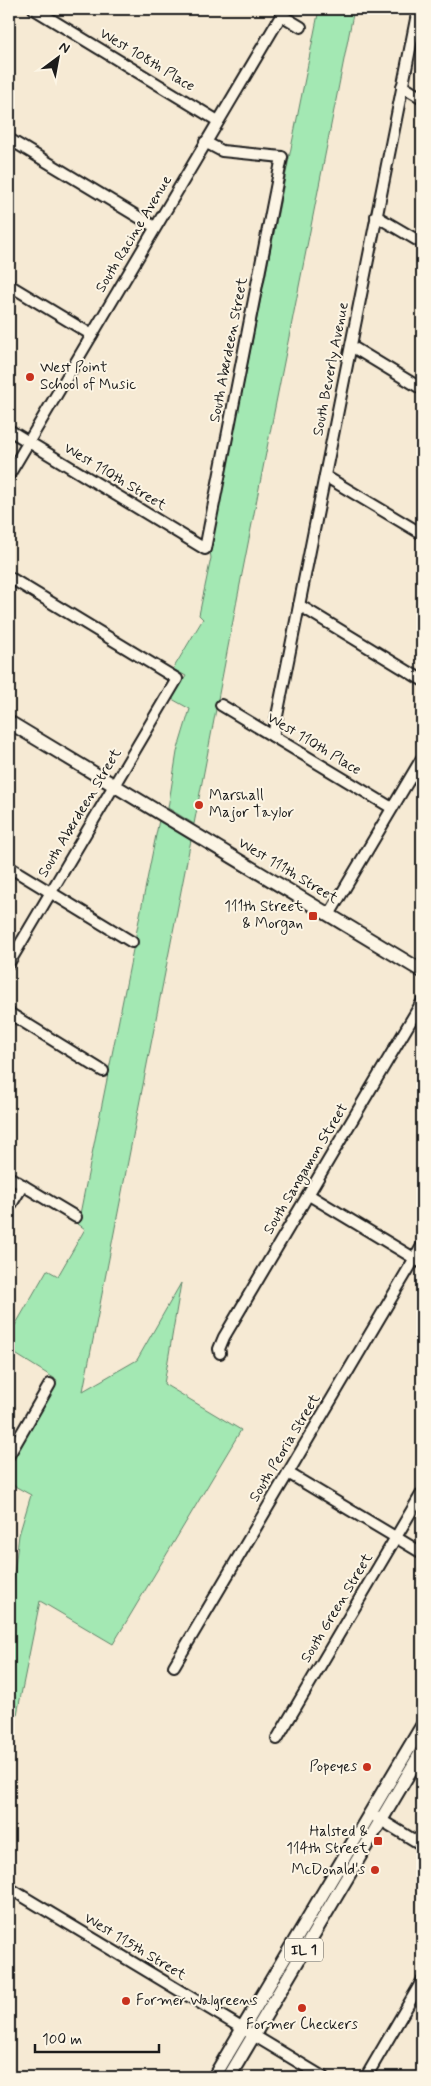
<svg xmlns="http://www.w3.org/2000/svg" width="431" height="2086" font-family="Mynerve,sans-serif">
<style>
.green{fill:#a3e8b3;stroke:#608268}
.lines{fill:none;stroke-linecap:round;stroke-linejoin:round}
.minor-casing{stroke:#1c1c1c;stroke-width:14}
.major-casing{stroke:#1c1c1c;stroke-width:16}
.minor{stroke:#fcf5e5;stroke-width:10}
.major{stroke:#fcf5e5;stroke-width:12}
.poi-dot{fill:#c8321e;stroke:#fcf5e5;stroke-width:2}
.labels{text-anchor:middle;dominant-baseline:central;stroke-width:4;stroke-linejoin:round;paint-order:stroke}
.shield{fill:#fcf5e5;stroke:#5f5d58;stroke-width:1}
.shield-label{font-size:14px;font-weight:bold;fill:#1c1c1c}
.street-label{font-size:15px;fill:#1c1c1c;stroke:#fcf5e5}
.poi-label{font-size:15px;fill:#1c1c1c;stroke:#fcf5e5;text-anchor:end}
</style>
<rect width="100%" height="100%" fill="#f6ead4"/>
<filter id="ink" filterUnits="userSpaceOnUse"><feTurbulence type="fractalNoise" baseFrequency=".02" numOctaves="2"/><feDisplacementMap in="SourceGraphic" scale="10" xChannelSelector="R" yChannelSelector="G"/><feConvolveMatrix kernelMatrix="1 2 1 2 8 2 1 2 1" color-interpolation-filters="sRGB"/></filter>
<g filter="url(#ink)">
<g class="green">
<path d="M319,9h35l-112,565 -48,250 -26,-16 9,-56 13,-43 -18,-10 14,-23 -13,-7 30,-50 -4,-4 12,-57 -1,-7z"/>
<path d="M159,820l32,20 -108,551 54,-31 44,-77 -17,101 77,46 -128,214 -73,-43 -31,153v-140l10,-79 12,-40 -22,-12v-19l48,-84 -48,-30v-14l38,-66 11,6 27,-47 -7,-5z"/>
</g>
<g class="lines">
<defs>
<g id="minor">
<path d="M34,9l184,112"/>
<path d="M281,15l20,12"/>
<path d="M402,86l20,12"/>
<path d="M9,139l146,88"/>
<path d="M376,216l46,27"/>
<path d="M9,285l83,50"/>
<path d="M351,346l71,43"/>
<path d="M9,430l196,119 77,-392 -60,-6 -17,-9"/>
<path d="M9,475l276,-466"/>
<path d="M325,476l97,58"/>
<path d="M9,577l168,102 -168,284"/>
<path d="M299,605l123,75"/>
<path d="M221,705l171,103"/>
<path d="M273,736l145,-727"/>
<path d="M9,867l123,75"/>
<path d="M329,915l93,-157"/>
<path d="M9,1013l94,58"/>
<path d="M9,1177l67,40"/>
<path d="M309,1195l113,68"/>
<path d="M9,1208l14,-23"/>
<path d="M220,1353l-1,-4 5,-12 198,-335"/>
<path d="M9,1455l41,-71"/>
<path d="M288,1473l134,80"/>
<path d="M174,1666l248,-420"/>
<path d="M277,1739l145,-246"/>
<path d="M376,1817l46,28"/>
<path d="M9,1888l314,189"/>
<path d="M366,2077l56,-96"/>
</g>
<g id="major">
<path d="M9,722l413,249"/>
<path d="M214,2077l208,-351"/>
<path d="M229,2077l193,-326"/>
</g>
</defs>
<use href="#minor" class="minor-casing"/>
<use href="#major" class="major-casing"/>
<use href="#minor" class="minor"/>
<use href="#major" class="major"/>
</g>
</g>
<g class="poi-dot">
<circle cx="30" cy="377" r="5"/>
<circle cx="199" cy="805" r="5"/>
<rect x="308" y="911" width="10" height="10" rx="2.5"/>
<circle cx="367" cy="1767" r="5"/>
<rect x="373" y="1836" width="10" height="10" rx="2.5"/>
<circle cx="375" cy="1870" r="5"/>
<circle cx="126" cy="2001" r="5"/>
<circle cx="302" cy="2008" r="5"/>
</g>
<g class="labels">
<rect class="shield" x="285" y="1938.5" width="38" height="23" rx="4"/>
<g class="shield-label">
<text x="304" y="1950">IL 1</text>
</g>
<g class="street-label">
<text transform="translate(147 60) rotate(31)">West 108th Place</text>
<text transform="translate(134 234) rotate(-59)">South Racine Avenue</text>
<text transform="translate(229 350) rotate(-79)">South Aberdeen Street</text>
<text transform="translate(331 369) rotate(-79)">South Beverly Avenue</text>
<text transform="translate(115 477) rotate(31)">West 110th Street</text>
<text transform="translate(314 744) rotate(31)">West 110th Place</text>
<text transform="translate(80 813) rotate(-59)">South Aberdeen Street</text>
<text transform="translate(288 871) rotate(31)">West 111th Street</text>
<text transform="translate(306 1169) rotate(-59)">South Sangamon Street</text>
<text transform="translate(285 1448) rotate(-59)">South Peoria Street</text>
<text transform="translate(337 1608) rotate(-59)">South Green Street</text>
<text transform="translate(135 1947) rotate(31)">West 115th Street</text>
</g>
<g class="poi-label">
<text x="40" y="368" text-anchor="start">West Point<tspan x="40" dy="17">School of Music</tspan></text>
<text x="209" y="796" text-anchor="start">Marshall<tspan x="209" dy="17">Major Taylor</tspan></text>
<text x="303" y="907">111th Street<tspan x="303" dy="17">&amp; Morgan</tspan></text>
<text x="357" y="1767">Popeyes</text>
<text x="368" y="1832">Halsted &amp;<tspan x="368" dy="17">114th Street</tspan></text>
<text x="365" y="1870">McDonald's</text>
<text x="136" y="2001" text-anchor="start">Former Walgreens</text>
<text x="302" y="2025" text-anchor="middle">Former Checkers</text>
</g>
</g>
<rect width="431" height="2086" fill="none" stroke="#fcf5e5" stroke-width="30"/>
<rect x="15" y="15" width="401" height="2056" fill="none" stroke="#1c1c1c" stroke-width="2" filter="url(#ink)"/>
<g transform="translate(58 58) rotate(32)" stroke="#fcf5e5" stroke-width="4" paint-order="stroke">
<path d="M0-4L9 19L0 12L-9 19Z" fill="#1c1c1c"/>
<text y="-8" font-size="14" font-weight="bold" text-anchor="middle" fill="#1c1c1c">N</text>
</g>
<path d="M35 2044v8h124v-8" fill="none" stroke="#1c1c1c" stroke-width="2.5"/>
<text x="42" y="2044" font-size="15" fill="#1c1c1c" stroke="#fcf5e5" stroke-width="4" paint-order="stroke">100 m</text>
</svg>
